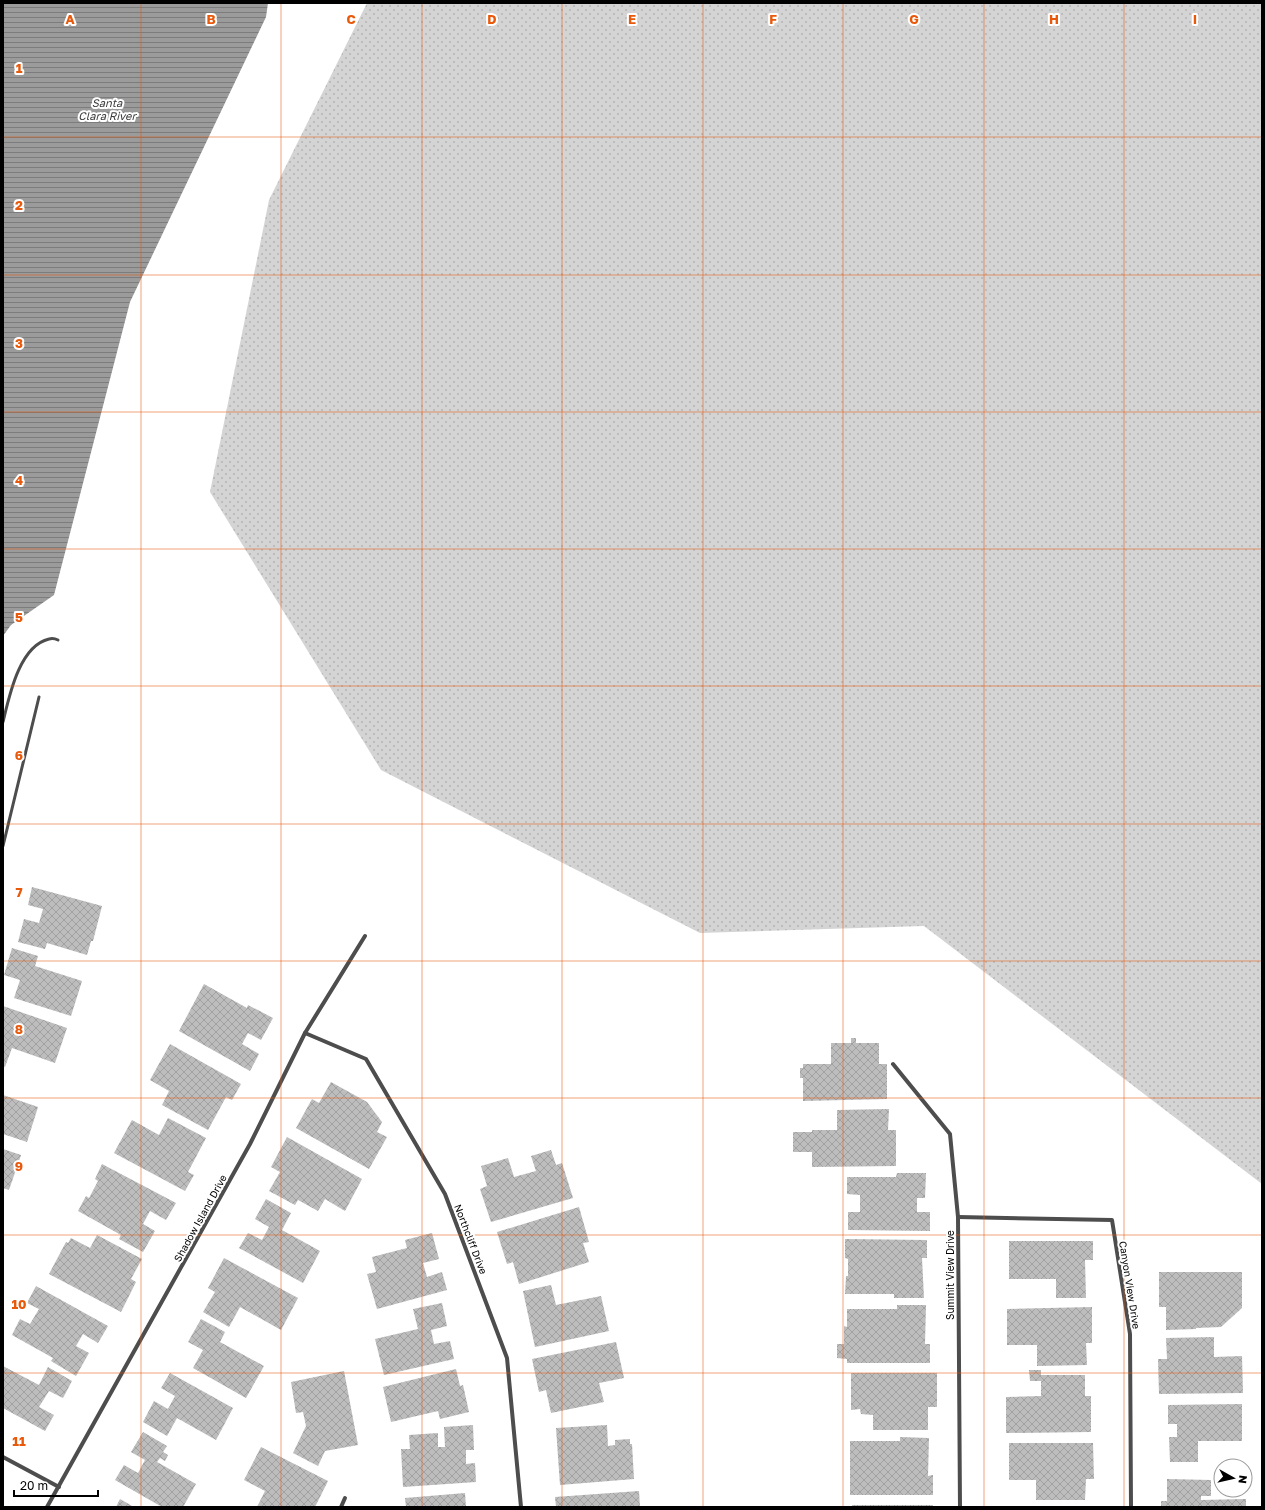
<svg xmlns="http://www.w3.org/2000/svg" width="1265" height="1510" font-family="'Golos Text',sans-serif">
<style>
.grass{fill:url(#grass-dots)}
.water{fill:url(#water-rules)}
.building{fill:url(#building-cross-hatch)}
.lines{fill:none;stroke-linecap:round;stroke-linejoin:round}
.service{stroke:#4d4d4d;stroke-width:3}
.minor{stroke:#4d4d4d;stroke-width:4}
.grid{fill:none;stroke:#e8590c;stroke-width:1;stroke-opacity:0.55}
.labels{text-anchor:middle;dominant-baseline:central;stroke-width:4;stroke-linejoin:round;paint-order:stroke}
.street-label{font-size:10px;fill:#000;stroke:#fff}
.water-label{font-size:11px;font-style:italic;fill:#3c3c3c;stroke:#fff}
.grid-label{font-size:13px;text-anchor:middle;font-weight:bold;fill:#e8590c;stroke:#fff;stroke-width:4;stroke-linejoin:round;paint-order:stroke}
</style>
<defs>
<pattern id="grass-dots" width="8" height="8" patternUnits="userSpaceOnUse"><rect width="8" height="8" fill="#d4d4d4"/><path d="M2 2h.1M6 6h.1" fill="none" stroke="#b4b4b4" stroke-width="1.8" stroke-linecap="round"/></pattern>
<pattern id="water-rules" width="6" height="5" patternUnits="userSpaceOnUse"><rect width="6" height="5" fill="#9b9b9b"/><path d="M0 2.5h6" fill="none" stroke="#7c7c7c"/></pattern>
<pattern id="building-cross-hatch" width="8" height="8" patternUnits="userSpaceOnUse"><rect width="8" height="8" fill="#bdbdbd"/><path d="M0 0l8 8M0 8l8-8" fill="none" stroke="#a1a1a1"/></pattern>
</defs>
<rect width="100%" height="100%" fill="#fff"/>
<path class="grass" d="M367,3h895v1181l-338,-258 -224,7 -319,-163 -171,-278 59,-292z"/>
<path class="water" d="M3,3h265l-2,14 -136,285 -76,293 -43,30 -8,11z"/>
<g class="building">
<path d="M32,887l70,19 -9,35h-2l-4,14 -40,-12 -2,6 -27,-7 6,-23 15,4 4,-14 -15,-4z"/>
<path d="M12,948l26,8 -3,10 47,15 -11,35 -57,-18 6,-18 -16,-5z"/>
<path d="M204,984l43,24 1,-3 25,13 -12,22 -13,-7 -6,11 17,10 -9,17 -71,-40z"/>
<path d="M3,1006l64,22 -12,35 -43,-15 -7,19 -2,-1z"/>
<path d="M851,1038h5v5h23v21h8v35l-84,2v-23h-3v-10h3v-4h28v-21h20z"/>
<path d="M170,1044l71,40 -9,16 -6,-3 -18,33 -46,-25 7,-14 -19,-11z"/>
<path d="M331,1082l36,20 15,20 -5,10 10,5 -18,32 -73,-41 16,-29 7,4z"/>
<path d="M3,1095l35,12 -11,35 -24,-8z"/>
<path d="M889,1109l-1,21h8v36l-84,1v-15h-19v-20h19v-2h25v-20z"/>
<path d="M168,1118l38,20 -18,34 6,3 -9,16 -71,-38 18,-33 27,15z"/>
<path d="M287,1137l75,42 -17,32 -20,-12 -7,12 -20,-11 -3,5 -26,-14 11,-19 -9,-5z"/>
<path d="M3,1149l18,6 -12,35 -6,-2z"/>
<path d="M551,1150l5,15 6,-2 11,35 -82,24 -11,-33 7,-3 -6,-20 27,-8 6,19 22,-6 -5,-15z"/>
<path d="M102,1164l74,39 -10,17 -16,-9 -7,13 12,7 -12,21 -24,-13 2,-4 -43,-24 8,-15 3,2 9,-17 -3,-2z"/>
<path d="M897,1173h29l-1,25h-8v14h13v19l-82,-1v-18h12v-17l-13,-1v-17h49z"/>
<path d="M266,1199l25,14 -9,17 38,21 -17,32 -64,-35 9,-15 14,7 7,-13 -14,-8z"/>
<path d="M579,1207l10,35 -6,1 6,19 -70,22 -6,-22 -6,2 -10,-32z"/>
<path d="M432,1233l7,26 -16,4 4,14 15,-5 5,18 -70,19 -10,-35 9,-2 -4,-15 35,-9 -2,-8z"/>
<path d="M97,1235l45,24 -11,20 5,3 -15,30 -72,-38 17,-32 2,1 3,-5 19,10z"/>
<path d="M845,1239l82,1v18h-5l2,40h-30v-4h-49l1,-18h2v-17l-3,-1z"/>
<path d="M1009,1241h84v19h-8l1,38h-30v-19h-47z"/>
<path d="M224,1258l74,40 -17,32 -41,-23 -11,20 -26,-15 12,-20 -7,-4z"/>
<path d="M1159,1272h83v36l-21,19 -25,1v1l-30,1v-23h-7z"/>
<path d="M551,1285l5,20 45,-9 8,35 -74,16 -12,-56z"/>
<path d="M36,1286l72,40 -10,17 -15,-9 -7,12 13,7 -13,23 -25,-15 2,-3 -41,-23 8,-16 10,5 9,-15 -12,-6z"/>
<path d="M442,1303l5,23 -16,4 3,14 16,-3 4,18 -70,16 -9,-36 43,-10 -5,-20z"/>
<path d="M897,1305h29l-1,39h5v19h-83v-4l-10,-1v-14h7v-18l3,1v-18h50z"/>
<path d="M1092,1307v36h-6l1,22 -50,1v-21h-30v-36z"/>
<path d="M201,1319l24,13 -5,10 44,24 -18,32 -53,-30 10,-18 -15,-8z"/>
<path d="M1214,1337v20l28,-1 1,37 -84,1 -1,-35h9l-1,-21z"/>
<path d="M616,1342l8,36 -25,5 5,19 -53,11 -5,-23 -7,2 -7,-33z"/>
<path d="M3,1366l36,19 9,-18 24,14 -9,17 -14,-7 -10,16 15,8 -9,16 -42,-23z"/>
<path d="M456,1369l4,17 3,-1 6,27 -29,7 -2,-8 -47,11 -8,-35z"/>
<path d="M1029,1370h12v5h44v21h6v36l-85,1v-36l35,-1v-15h-11z"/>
<path d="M344,1371l14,74 -33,6 -7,15 -25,-13 13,-27 -3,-14 -7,1 -5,-31z"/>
<path d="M170,1373l63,35 -17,32 -39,-22 -10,18 -24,-14 11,-21 14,8 7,-13 -14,-8z"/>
<path d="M851,1373h86v34h-9v23h-55v-15l-12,-1 -1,-5 -9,1z"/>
<path d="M1242,1404v37h-44v21h-28l-1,-25h8v-13h-9v-19z"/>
<path d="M473,1425l1,25h-8v14l9,-1 1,19 -73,5 -2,-38h9l-1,-14 29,-2v14h7l-1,-20z"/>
<path d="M607,1425l1,21 7,-1v-5l15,-1v5h2l2,35 -74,6 -4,-57z"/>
<path d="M143,1432l24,14 -4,6 5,3 -3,6 -5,-3 -3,4 39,22 -13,23h-21l-47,-27 9,-15 14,8 7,-13 -14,-8z"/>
<path d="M900,1437l29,1 -1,38 5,-1v20h-83v-54h50z"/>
<path d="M1009,1443h84l1,36h-8l-1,21h-49v-20h-27z"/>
<path d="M261,1447l67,34 -13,26h-58l8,-16 -21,-11z"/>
<path d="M1167,1479l44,1v16h-10v4l45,-1v8h-85v-6h6z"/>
<path d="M639,1491l1,16h-84l-1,-10z"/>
<path d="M465,1493l1,14h-60l-1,-9z"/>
<path d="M120,1499l14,8h-18z"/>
<rect x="852" y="1505" width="81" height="2"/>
</g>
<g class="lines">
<g class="service">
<path d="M3,722c6,-25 16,-76 46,-83 3,-1 7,0 9,1"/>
<path d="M3,846l36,-149"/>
</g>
<g class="minor">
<path d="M305,1033l61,26 79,135 62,164 14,149"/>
<path d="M893,1064l57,70 8,83 2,290"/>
<path d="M958,1217l154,3 18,114 1,173"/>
<path d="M3,1457l56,30"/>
<path d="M47,1507l203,-363 55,-111 60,-97"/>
<path d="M341,1507l4,-9"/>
</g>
</g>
<path class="grid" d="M141,3v1504M281,3v1504M422,3v1504M562,3v1504M703,3v1504M843,3v1504M984,3v1504M1124,3v1504M3,137h1259M3,275h1259M3,412h1259M3,549h1259M3,686h1259M3,824h1259M3,961h1259M3,1098h1259M3,1235h1259M3,1373h1259"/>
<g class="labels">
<g class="street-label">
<text transform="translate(200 1218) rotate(-61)">Shadow Island Drive</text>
<text transform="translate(471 1239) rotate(69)">Northcliff Drive</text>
<text transform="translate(950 1275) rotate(-90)">Summit View Drive</text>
<text transform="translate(1130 1285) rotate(81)">Canyon View Drive</text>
</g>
<g class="water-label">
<text x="107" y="102">Santa<tspan x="107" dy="13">Clara River</tspan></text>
</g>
</g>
<g class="grid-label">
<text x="70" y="24">A</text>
<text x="211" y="24">B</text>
<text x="351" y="24">C</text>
<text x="492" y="24">D</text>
<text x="632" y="24">E</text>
<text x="773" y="24">F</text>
<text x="914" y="24">G</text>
<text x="1054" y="24">H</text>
<text x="1195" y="24">I</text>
<text x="19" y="73">1</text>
<text x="19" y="210">2</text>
<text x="19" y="348">3</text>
<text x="19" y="485">4</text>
<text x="19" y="622">5</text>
<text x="19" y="760">6</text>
<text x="19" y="897">7</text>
<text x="19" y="1034">8</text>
<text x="19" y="1171">9</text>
<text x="19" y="1309">10</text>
<text x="19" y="1446">11</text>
</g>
<rect width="1265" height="1510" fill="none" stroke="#000000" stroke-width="8"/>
<g transform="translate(1233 1478) rotate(98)"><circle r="19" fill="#ffffff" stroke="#999999"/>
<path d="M0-3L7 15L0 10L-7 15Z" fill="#000000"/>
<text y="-6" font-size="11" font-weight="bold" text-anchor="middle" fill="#000000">N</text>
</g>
<path d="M14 1490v6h84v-6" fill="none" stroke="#000000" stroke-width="2"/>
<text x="20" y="1490" font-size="12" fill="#000000" stroke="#ffffff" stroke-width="3" paint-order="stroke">20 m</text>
</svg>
